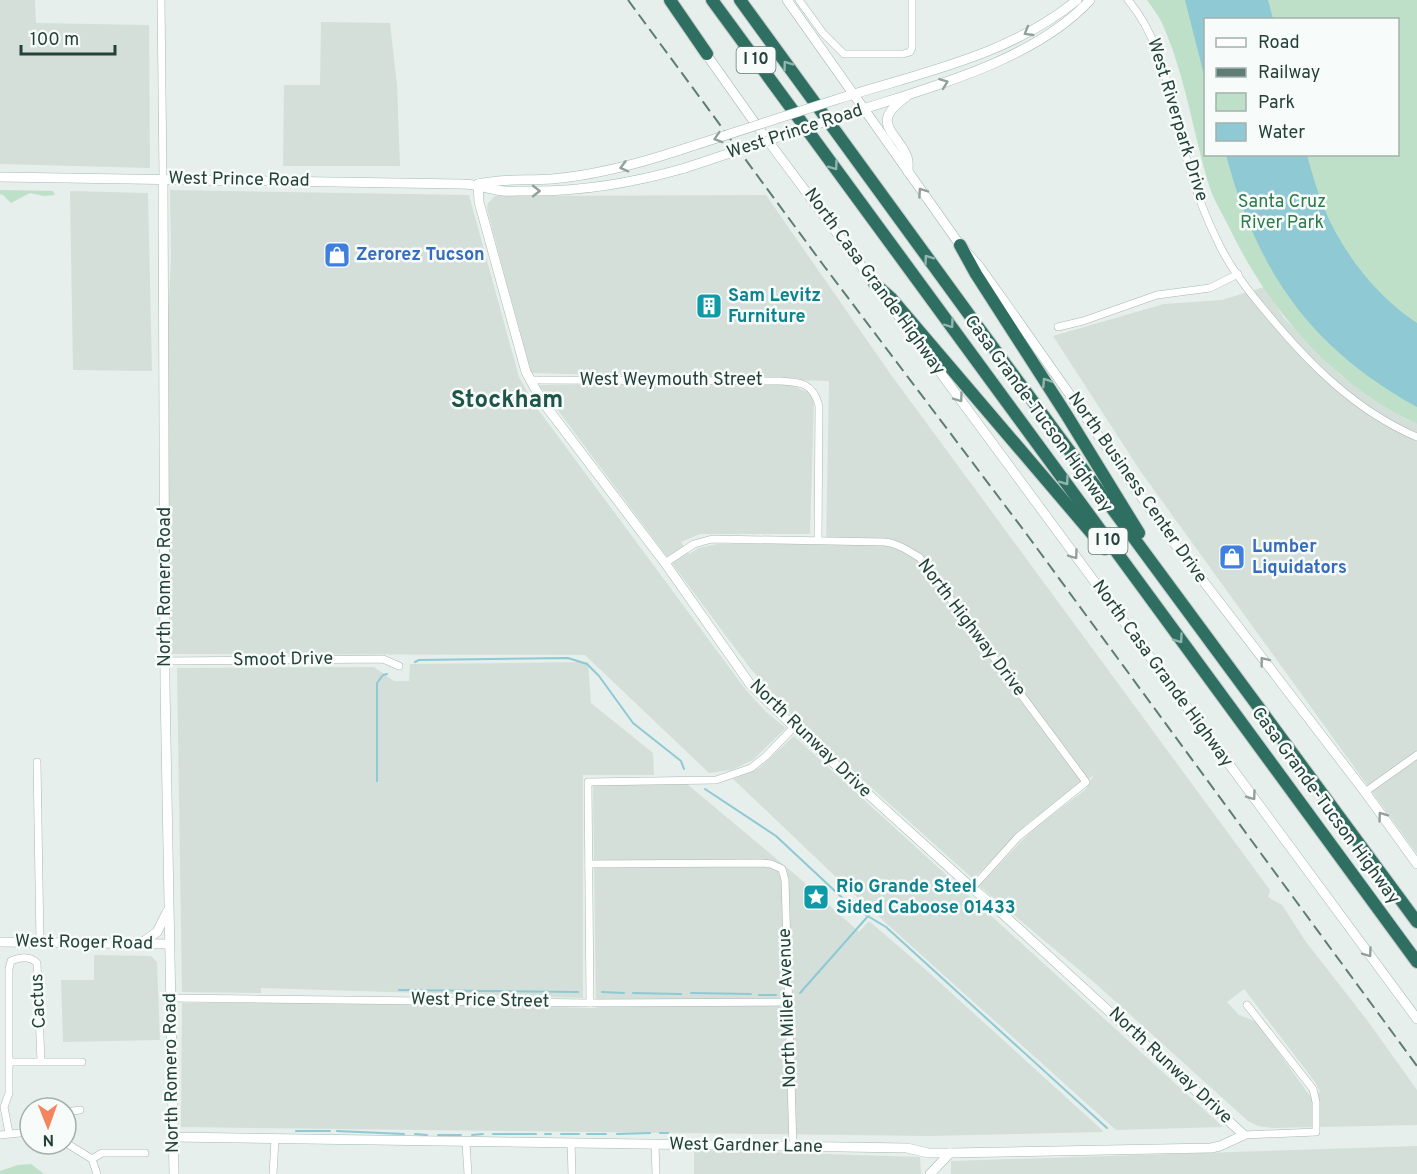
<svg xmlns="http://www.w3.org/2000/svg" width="1417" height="1174" font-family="Overpass,sans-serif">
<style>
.built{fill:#d4dfda;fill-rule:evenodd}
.green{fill:#bfe0c8;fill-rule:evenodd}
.water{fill:#8ec9d4}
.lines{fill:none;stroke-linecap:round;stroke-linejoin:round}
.stream{stroke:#8ec9d4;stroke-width:2}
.street-casing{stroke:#a8b8b2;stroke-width:8}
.secondary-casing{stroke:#a4bbb3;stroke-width:10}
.highway-casing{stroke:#c2cac8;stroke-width:14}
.street{stroke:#fff;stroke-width:7}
.secondary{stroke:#fff;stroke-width:9}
.highway{stroke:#2f6f62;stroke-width:12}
.rail{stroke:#5f7d75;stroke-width:2;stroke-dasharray:12 6;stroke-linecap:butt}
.secondary-bridge-casing{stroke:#a4bbb3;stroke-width:10;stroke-linecap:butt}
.secondary-bridge{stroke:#fff;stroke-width:9}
.oneway{stroke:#92a09c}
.oneway2{stroke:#93b5ae}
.labels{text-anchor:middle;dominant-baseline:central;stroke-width:5;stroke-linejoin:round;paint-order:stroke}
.shield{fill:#f7fbf9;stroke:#637a73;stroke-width:1.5}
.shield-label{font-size:16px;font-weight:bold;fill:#24423a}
.street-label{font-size:18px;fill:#24423a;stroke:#f7fbf9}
.park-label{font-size:18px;fill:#2d7a4b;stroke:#f7fbf9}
.shop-label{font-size:18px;font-weight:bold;fill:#366cbe;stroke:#f7fbf9;text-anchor:start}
.culture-label{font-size:18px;font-weight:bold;fill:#0d838f;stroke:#f7fbf9;text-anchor:start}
.district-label{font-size:24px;font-weight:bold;fill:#1f5548;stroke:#f7fbf9}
</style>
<rect width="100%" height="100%" fill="#e6efeb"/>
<g class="built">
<path d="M0,0h35l1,23 113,2 1,143 -150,-4z"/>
<path d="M321,22l69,1 7,62 3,81h-117l1,-81h36z"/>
<path d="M170,190l299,5 50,182 15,27 212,286 19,21 21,17 -33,32 -21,10 -23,3 -124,-118 -414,-1 -4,-309 4,-89z"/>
<path d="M70,191l78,2 4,178 -79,-1z"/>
<path d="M766,195l123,177 381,518 -2,7 14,8 24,37 61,78 50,70v35l-145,3 -14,-2 -10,-5 -153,-138 -116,-97 54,-57 52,-39 9,-15 -67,49 -54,55 -178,-160 -45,-51 -199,-267 -12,-16 250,-1 18,8 7,8 -4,134h-110l-19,8 8,12 10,-6 18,-4h109l3,-163 -298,-8 -44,-164 1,-6 7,-7zM1244,989l71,93 5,10 -10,4 -53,-74 -18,-7 -12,-13z"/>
<path d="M1264,287l20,31 56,57 64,43 13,6v430l-276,-382 -88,-136 111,-32 58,-4z"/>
<path d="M588,662l3,41 62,50 1,22h-71v223l-322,-10v5l-79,-1 -5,-324 197,-1 20,14h15l1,-17z"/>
<path d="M794,736l429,391 -107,3 -259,-233 -124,-118 26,-11z"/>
<path d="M687,784l110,92 62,56 10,-11 56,48 177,161 1,2 -173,4 -749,-9 1,-124h194l220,5 -3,-223z"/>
<path d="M94,955l57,1 6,6 3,78 -97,2 -2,-62h33z"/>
<path d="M1417,1146v28h-466v-13z"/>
<path d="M694,1150l226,7 1,17h-227z"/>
</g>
<g class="green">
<path d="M1147,0h270v424c-84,-39 -149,-115 -188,-197 -7,-14 -16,-28 -20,-42 -16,-53 -24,-111 -47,-162 -4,-8 -10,-16 -15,-23zM1206,20h192v134h-192z"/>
<path d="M0,190l53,1 2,4 -11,1 -14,-3 -19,10 -8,-8 -3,-1z"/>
<path d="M31,1164l13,10h-44v-3l18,-6z"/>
</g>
<g class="water">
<path d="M1185,0h83l5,19 -67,1 -1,59z"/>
<path d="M1226,155h81c5,18 10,36 17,53 18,44 53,89 93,115v84c-107,-59 -160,-136 -191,-252z"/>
</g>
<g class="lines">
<g class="stream">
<path d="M415,662l4,-2 149,-2 19,6 12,12 34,47 48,38 3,8"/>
<path d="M377,781v-98l6,-8 4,-1"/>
<path d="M705,789l71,47 75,70 35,21 221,201"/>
<path d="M399,990l179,2"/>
<path d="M602,992l22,1"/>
<path d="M633,993l48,1"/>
<path d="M691,993l60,1"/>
<path d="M800,993l69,-78"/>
<path d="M759,995h17"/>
<path d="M296,1131h34"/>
<path d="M337,1131l67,3"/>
<path d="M660,1133h8"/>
<path d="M415,1134l12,1"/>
<path d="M493,1134h43"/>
<path d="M545,1134h6"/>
<path d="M561,1134h18"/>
<path d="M587,1134h19"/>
<path d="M617,1134l33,-1"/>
<path d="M438,1135h23"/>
<path d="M472,1135l11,-1"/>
</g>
<defs>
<g id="street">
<path d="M161,0l2,178"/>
<path d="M799,0l24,33 21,21h59l7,-2 2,-4v-48"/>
<path d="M1128,0c40,47 43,113 62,170 7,24 17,50 28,72 12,26 31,50 49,71 42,51 89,98 150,124"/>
<path d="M1058,327l25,-6 74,-26 53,-7 28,-14"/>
<path d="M530,380l250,1c21,1 33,2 39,25l-1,134"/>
<path d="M665,563l29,-19 18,-5 172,3c13,1 25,9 36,16l166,224 -68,55 -46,51"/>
<path d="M165,661l218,-2 16,7"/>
<path d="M37,762l3,181"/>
<path d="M1365,792l52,-37"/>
<path d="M589,864l172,-1 10,1 11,5 3,11 8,267"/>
<path d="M171,998l419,5 199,-1"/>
<path d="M590,1003l-2,-221 128,-2 35,-12 15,-12 28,-29"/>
<path d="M10,1062h72"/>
<path d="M66,1112l14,-2"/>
<path d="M9,1133l-5,-26 5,-14v-124l2,-8c9,-4 19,-5 26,2l4,98"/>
<path d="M0,1135l30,-3"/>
<path d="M1244,1135l72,-3v-30l-3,-13 -66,-84"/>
<path d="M66,1143l26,16 5,15"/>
<path d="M466,1143l2,31"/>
<path d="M571,1143l1,31"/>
<path d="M655,1145l1,29"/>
<path d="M92,1159l10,-6h43"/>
<path d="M273,1174l2,-35"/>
</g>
<g id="secondary">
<path d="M787,0l173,245 19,21 42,59 150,214 194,253 52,72"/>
<path d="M704,51l53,75 120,161"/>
<path d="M906,97c-38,27 -8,35 1,60 2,4 1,10 1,15"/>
<path d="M838,99c81,-26 171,-43 239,-99"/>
<path d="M848,114c78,-26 185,-52 242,-114"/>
<path d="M0,177l461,7c15,0 23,4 36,6 9,2 19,1 28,1 54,1 108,-8 160,-23"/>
<path d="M163,178l2,508 9,488"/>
<path d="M478,184c26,-6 48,-3 74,-5 45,-4 86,-15 128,-29"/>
<path d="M892,307l525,712"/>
<path d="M0,942l169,2"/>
<path d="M143,942l14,-10 10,-20"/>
<path d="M172,1137l735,11 21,5h22l261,-5 9,-2 24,-11 -250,-229 -22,-18 -178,-161 -44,-43 -85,-121 -123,-162 -16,-29 -47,-170 -1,-18"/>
<path d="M930,1174l20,-21"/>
</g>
<g id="highway">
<path d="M670,0l37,54"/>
<path d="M712,0l705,962"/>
<path d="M740,0l233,320 444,602"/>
<path d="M960,245l16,29 90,140 73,119"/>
<path d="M874,283l17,15 214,251"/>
</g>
</defs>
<use href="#street" class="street-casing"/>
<use href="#secondary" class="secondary-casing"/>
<use href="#highway" class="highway-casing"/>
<use href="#street" class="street"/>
<use href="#secondary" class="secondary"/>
<use href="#highway" class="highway"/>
<g class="rail">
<path d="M628,0l196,266 201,266 392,534"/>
<path d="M812,894l7,7"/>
</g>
<defs>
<g id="secondary-bridge">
<path d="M680,150l158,-51"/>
<path d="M685,168l163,-54"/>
</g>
</defs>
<use href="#secondary-bridge" class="secondary-bridge-casing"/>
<use href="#secondary-bridge" class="secondary-bridge"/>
</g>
<defs><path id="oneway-chevron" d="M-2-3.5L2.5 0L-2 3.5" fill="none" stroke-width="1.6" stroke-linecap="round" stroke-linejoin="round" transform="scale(1.5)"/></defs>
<g class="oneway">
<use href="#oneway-chevron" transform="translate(1028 32) rotate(150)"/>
<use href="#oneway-chevron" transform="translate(944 83) rotate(-20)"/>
<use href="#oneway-chevron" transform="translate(718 138) rotate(163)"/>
<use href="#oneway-chevron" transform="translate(624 167) rotate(165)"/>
<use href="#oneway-chevron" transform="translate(536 191)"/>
<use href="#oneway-chevron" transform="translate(922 192) rotate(-125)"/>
<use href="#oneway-chevron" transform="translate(959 398) rotate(54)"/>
<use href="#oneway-chevron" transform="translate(1074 555) rotate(54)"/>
<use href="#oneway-chevron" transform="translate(1264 661) rotate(-128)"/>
<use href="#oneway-chevron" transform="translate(1252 796) rotate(54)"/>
<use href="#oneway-chevron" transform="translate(1382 816) rotate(-126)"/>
<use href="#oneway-chevron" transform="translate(1368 953) rotate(54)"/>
</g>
<g class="oneway2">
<use href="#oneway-chevron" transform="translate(787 65) rotate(-126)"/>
<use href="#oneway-chevron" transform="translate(834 166) rotate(54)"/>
<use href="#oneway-chevron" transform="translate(928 259) rotate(-126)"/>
<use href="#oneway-chevron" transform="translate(950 324) rotate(54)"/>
<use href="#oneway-chevron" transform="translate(1046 382) rotate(-123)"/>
<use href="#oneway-chevron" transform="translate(1065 481) rotate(54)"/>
<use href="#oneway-chevron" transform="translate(1179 639) rotate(54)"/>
</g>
<defs>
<symbol id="shop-square" viewBox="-11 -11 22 22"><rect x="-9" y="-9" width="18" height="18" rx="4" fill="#3f7fe0" stroke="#f7fbf9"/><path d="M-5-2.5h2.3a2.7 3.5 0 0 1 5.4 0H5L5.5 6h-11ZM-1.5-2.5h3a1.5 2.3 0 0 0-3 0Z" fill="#fff"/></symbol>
<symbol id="building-square" viewBox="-11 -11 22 22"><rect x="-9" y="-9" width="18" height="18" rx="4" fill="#0f9aa8" stroke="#f7fbf9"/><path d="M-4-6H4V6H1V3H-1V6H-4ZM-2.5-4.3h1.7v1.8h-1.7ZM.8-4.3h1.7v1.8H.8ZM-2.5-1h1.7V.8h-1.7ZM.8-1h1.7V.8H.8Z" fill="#fff"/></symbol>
<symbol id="sight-square" viewBox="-11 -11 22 22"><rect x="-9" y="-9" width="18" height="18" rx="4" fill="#0f9aa8" stroke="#f7fbf9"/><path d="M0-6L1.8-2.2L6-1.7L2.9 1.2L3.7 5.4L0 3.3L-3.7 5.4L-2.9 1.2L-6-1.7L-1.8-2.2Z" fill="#fff"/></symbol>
</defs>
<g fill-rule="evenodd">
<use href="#shop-square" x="322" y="240" width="30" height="30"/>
<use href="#building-square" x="694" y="291" width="30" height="30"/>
<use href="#shop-square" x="1217" y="542" width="30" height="30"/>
<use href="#sight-square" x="801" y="882" width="30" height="30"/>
</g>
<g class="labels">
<g class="shield">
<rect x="736.5" y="47" width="39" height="26" rx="4.5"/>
<rect x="1088.5" y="528" width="39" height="26" rx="4.5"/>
</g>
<g class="shield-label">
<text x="756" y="60">I 10</text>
<text x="1108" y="541">I 10</text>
</g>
<g class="street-label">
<text transform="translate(1177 120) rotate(73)">West Riverpark Drive</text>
<text transform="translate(795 132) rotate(-18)">West Prince Road</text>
<text transform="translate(239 180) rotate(1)">West Prince Road</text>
<text transform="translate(874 282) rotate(54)">North Casa Grande Highway</text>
<text x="671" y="380">West Weymouth Street</text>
<text transform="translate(1038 414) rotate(54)">Casa Grande-Tucson Highway</text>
<text transform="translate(1137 488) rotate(55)">North Business Center Drive</text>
<text transform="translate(165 587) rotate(-90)">North Romero Road</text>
<text transform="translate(971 628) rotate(53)">North Highway Drive</text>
<text transform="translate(283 660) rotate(-1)">Smoot Drive</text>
<text transform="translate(1162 674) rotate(54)">North Casa Grande Highway</text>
<text transform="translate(810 739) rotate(44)">North Runway Drive</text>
<text transform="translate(1325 806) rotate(54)">Casa Grande-Tucson Highway</text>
<text transform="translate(84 943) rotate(1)">West Roger Road</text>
<text transform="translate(39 1001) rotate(-93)">Cactus</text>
<text transform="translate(480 1001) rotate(1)">West Price Street</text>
<text transform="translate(788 1008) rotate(-92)">North Miller Avenue</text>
<text transform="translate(1170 1066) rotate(43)">North Runway Drive</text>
<text transform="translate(172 1073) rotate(-91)">North Romero Road</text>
<text transform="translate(746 1146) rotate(1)">West Gardner Lane</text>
</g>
<g class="park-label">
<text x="1282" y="202">Santa Cruz<tspan x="1282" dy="21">River Park</tspan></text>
</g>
<g class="shop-label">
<text x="356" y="255">Zerorez Tucson</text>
<text x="1252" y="547">Lumber<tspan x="1252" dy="21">Liquidators</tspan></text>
</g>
<g class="culture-label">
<text x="728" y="296">Sam Levitz<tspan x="728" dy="21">Furniture</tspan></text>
<text x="836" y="887">Rio Grande Steel<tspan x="836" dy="21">Sided Caboose 01433</tspan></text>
</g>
<g class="district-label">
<text x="507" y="401">Stockham</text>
</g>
</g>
<rect x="1204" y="18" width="195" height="138" fill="#f7fbf9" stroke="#a3b1ad" stroke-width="1.5"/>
<rect x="1216" y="38" width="30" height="9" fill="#ffffff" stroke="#a3b1ad" stroke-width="1.5"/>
<text x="1258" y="48" font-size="18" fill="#24423a">Road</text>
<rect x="1216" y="68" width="30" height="9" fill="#5f7d75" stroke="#a3b1ad" stroke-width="1.5"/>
<text x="1258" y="78" font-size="18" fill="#24423a">Railway</text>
<rect x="1216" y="93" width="30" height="18" fill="#bfe0c8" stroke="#a3b1ad" stroke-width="1.5"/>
<text x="1258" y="108" font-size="18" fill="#24423a">Park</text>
<rect x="1216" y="123" width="30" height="18" fill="#8ec9d4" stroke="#a3b1ad" stroke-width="1.5"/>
<text x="1258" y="138" font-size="18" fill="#24423a">Water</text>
<g transform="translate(48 1126) rotate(179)"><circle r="28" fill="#f7fbf9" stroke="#a3b1ad" stroke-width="1.5"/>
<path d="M0-4.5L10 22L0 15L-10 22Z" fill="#f4845f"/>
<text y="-9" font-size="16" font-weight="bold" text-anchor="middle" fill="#24423a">N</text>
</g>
<path d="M21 45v9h94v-9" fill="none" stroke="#24423a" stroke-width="3"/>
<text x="30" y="45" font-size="18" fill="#24423a" stroke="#f7fbf9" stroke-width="4.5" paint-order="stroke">100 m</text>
</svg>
